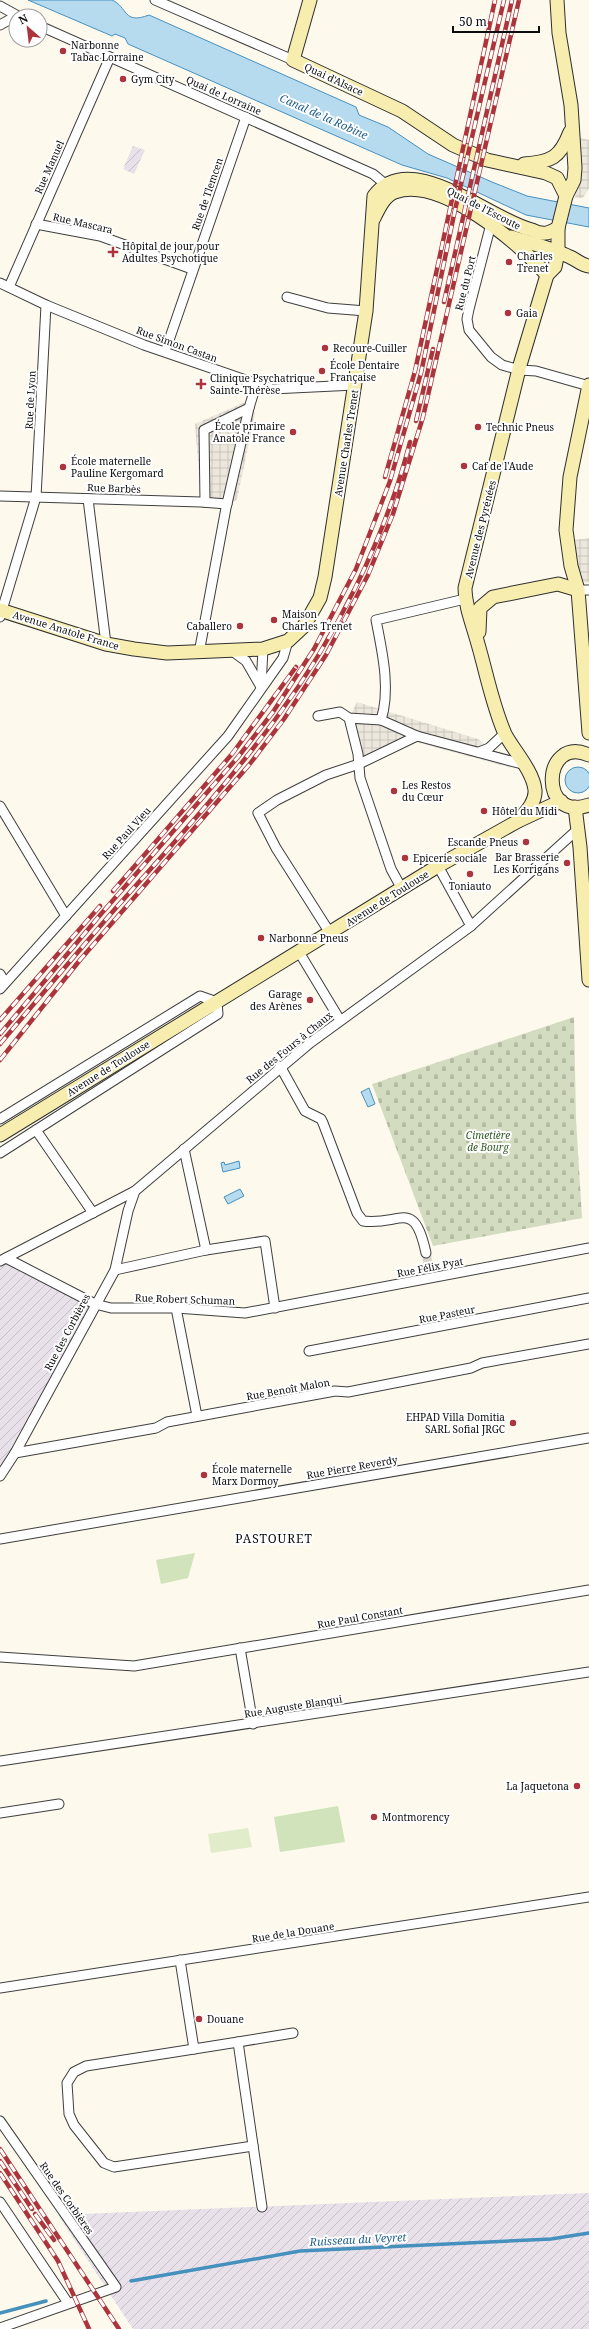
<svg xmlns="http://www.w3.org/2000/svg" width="589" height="2329" font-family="'Noto Serif',serif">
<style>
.industrial{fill:url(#industrial-furrows)}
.cemetery{fill:url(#cemetery-stones)}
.park{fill:#d0e3ba}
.pitch{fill:#e1eccb}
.plaza{fill:url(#plaza-grid)}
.water{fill:#b6dbef;stroke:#4690be}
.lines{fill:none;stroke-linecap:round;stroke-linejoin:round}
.stream{stroke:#4690be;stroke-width:3.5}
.street-tunnel{stroke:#d9d5ca;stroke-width:9;stroke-dasharray:9 4.5;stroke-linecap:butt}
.street-casing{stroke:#3f3f3f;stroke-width:11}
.secondary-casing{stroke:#2e2e2e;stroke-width:15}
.street{stroke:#fff;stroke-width:9}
.secondary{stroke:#f6edae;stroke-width:13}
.rail-casing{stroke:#ac343c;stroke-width:4.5}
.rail{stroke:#fff;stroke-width:3;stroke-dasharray:9;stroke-linecap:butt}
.poi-dot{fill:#ac343c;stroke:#fff;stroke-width:1.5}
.labels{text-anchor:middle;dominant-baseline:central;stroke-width:4;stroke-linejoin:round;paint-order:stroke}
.poi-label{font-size:10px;fill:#0c0c0c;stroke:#fff;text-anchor:start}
.street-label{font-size:10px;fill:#0c0c0c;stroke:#fff}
.park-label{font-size:10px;font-style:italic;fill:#305b24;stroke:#fff}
.water-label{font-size:11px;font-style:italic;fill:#23628f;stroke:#fff}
.quarter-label{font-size:12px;letter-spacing:1px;fill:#0c0c0c;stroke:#fff}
</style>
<defs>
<pattern id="industrial-furrows" width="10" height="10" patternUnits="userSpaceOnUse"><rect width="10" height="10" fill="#e8e1ea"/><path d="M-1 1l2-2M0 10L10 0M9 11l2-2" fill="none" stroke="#c6c0c8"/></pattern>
<pattern id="cemetery-stones" width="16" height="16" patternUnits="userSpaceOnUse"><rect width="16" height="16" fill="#d3dcc0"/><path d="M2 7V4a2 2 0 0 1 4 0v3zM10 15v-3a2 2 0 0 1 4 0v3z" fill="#b4bca4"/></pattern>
<pattern id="plaza-grid" width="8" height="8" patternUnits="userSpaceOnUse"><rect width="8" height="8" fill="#ece7dd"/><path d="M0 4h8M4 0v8" fill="none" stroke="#c9c5bc"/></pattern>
</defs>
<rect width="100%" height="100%" fill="#fdf9ec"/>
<g class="industrial">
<path d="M133,146l12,4 -11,24 -11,-5z"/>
<path d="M7,1262l85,44 -78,136 -14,29v-205z"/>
<path d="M589,2193v136h-456l-75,-114z"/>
</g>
<path class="cemetery" d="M574,1017l2,102 6,99 -149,28 -61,-162z"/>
<g class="park">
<path d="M195,1553l-7,25 -27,6 -5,-24z"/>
<path d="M338,1806l7,36 -65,10 -6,-35z"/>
</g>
<path class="pitch" d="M248,1828l4,19 -41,6 -3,-19z"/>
<g class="plaza">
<path d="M578,137l11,3v48l-6,10h-8l5,-25z"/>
<path d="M243,403l8,2 4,9 -18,85 -10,9h-25l-7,-84z"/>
<path d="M589,538v44l-4,1 -6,-7 -5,-36z"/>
<path d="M357,702l121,37 34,29 -96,-26 -51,25 -6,-3 -10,-46z"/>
</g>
<g class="water">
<path d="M28,0h84c16,7 11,25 37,15l207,92 3,8 29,12 40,27 64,28 35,14 62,12v19l-63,-12 -79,-37 -45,-13 -274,-121 -3,-6 -10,-4 -3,2z"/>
<circle cx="578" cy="780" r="13"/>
<path d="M369,1088l6,16 -7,3 -7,-15z"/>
<path d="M239,1161l1,7 -17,4 -2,-9 3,-1 1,3z"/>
<path d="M240,1189l4,7 -16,8 -4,-7z"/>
</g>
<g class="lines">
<g class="stream">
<path d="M131,2281l169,-30 251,-12 38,-6"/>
<path d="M0,2313l46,-12"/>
</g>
<path class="street-tunnel" d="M426,1253l3,15"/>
<defs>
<g id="street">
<path d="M155,0l138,60"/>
<path d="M0,6l18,10"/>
<path d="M0,25l16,-9"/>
<path d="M40,26l333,148 17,14"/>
<path d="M36,224l64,12 92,33"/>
<path d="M491,224l-22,85 -2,10 2,11 22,27 11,8 18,5 16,1 53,15"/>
<path d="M0,283l46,22 98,40 128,44 83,-4"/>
<path d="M9,287l101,-230"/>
<path d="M287,297l41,11 38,3"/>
<path d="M167,346l79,-229"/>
<path d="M0,496l201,6 26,2"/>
<path d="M88,499l18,145"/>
<path d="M205,502l-1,-72 45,-22 7,-23"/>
<path d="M578,590h11"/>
<path d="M0,617l36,-120 10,-192"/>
<path d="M231,650l15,11 15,26"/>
<path d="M199,653l27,-145 23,-100"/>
<path d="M261,687l2,-38"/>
<path d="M318,716l22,-4 9,6 32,2 36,16 105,28"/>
<path d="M349,718l9,36 2,24 31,91 11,20"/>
<path d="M381,720c10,-31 1,-69 -5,-100l89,-21"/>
<path d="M479,752l10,-4 16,-15"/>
<path d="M0,806l66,110"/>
<path d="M438,866l33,60"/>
<path d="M330,933l-54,-85 -18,-35 19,-13 49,-25 33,-11 58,-28"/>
<path d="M299,952l41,68"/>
<path d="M0,974l5,9"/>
<path d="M0,989l228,-253 55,-78 5,-17"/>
<path d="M280,1066l25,45 16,8 2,4 34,90 6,8c38,5 51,-24 63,32"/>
<path d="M0,1119l200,-123 17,6 1,12 -182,116 57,83"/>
<path d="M184,1149l22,101"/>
<path d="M0,1153l36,-23"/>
<path d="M6,1258l89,46 16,4h65l69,5 344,-65"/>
<path d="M0,1261l135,-70 175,-148 161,-117 107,-97"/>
<path d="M115,1270l91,-20 59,-9 10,67"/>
<path d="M176,1308l21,108"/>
<path d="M309,1351l280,-53"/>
<path d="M15,1453l141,-25 11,-6 168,-31 13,1 123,-24 11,-5 107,-19"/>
<path d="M0,1476l15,-23 100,-183 13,-59 7,-20"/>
<path d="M0,1539l589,-101"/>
<path d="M240,1648l13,76"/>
<path d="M0,1657l134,9 455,-76"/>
<path d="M0,1761l589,-89"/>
<path d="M0,1813l59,-9"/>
<path d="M180,1960l14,89 44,-7 24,165"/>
<path d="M0,1988l589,-91"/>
<path d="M238,2042l55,-9"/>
<path d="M194,2049l-108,17 -12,6 -7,11 2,31 5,11 30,38 10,4 139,-21"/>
<path d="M0,2121l116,166 -116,41"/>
<path d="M0,2202l68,101"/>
</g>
<g id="secondary">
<path d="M310,0l-17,60 109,51 51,34 34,15 59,13 11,5 9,18"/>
<path d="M524,164c27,-2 36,-6 46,-32"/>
<path d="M374,218c5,-10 10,-22 21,-26 45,-17 124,51 152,83"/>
<path d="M511,237c19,6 40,11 59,20 7,3 11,8 19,9"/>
<path d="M589,385l-19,92 -4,53 5,36 7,24 11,143"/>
<path d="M0,610l106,34 28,5 33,4 96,-4 25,-8 16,-15 16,-28 5,-21 41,-266 8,-115c37,-49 115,24 158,34 4,2 10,4 15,3 3,-1 8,-3 11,-5"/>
<path d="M479,632l1,-24 13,-11 65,-13 20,6"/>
<path d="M589,755c-47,-21 -51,68 0,50"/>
<path d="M575,807l5,40 9,133"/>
<path d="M518,821c8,-9 18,-19 17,-31 -2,-19 -21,-39 -30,-56 -13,-30 -18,-59 -27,-90 -5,-19 -13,-37 -13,-56l55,-223 27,-90 8,-8 3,-15v-24l8,-32 8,-16 1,-12 -4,-63 -12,-72 -2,-33"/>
<path d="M0,1135l438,-269 80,-45 43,-20"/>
</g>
</defs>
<use href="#street" class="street-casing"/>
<use href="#secondary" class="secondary-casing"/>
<use href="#street" class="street"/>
<use href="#secondary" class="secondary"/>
<defs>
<g id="rail">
<path d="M444,302l68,-302"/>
<path d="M416,421l17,-72"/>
<path d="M385,477l30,-106 80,-371"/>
<path d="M113,891l119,-137 64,-87"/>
<path d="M0,1020l100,-114"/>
<path d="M0,1034l101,-120 137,-157 35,-45 41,-63 42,-80 34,-88 31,-108 34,-163 49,-210"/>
<path d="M0,1044c38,-45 76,-90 115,-135 56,-63 112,-124 162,-192 59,-80 108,-178 133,-275"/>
<path d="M0,1060l80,-100 169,-195 35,-46 42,-64 42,-80 25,-61 30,-97 96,-417"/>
<path d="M0,2149l119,180"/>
<path d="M0,2161l32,48"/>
<path d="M0,2173l58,88 31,68"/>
<path d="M35,2214l19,26"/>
</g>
</defs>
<use href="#rail" class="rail-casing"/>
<use href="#rail" class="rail"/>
</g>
<g class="poi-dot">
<circle cx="63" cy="51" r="4"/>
<circle cx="123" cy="79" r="4"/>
<path d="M111 246h4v4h4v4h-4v4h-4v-4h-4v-4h4z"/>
<circle cx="509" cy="262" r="4"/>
<circle cx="508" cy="313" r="4"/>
<circle cx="325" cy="348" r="4"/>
<circle cx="322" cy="371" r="4"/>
<path d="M199 378h4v4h4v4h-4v4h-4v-4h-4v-4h4z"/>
<circle cx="478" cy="427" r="4"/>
<circle cx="293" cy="432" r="4"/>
<circle cx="464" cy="466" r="4"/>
<circle cx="63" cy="467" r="4"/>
<circle cx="274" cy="620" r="4"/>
<circle cx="240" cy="626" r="4"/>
<circle cx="394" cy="791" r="4"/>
<circle cx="484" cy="811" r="4"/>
<circle cx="526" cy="842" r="4"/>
<circle cx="405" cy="858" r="4"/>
<circle cx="567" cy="863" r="4"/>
<circle cx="470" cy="874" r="4"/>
<circle cx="261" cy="938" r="4"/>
<circle cx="310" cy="1000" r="4"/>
<circle cx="513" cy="1423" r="4"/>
<circle cx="204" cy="1475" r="4"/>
<circle cx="577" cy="1786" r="4"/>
<circle cx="374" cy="1817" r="4"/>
<circle cx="199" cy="2019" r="4"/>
</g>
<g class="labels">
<g class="poi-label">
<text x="71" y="45">Narbonne<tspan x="71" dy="12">Tabac Lorraine</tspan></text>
<text x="131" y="79">Gym City</text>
<text x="122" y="246">Hôpital de jour pour<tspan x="122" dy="12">Adultes Psychotique</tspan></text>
<text x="517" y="256">Charles<tspan x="517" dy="12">Trenet</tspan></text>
<text x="516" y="313">Gaia</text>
<text x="333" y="348">Recoure-Cuiller</text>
<text x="330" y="365">École Dentaire<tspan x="330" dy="12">Française</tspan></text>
<text x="210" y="378">Clinique Psychatrique<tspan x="210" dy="12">Sainte-Thérèse</tspan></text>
<text x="285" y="426" text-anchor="end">École primaire<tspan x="285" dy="12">Anatole France</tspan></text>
<text x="486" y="427">Technic Pneus</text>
<text x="71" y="461">École maternelle<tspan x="71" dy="12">Pauline Kergomard</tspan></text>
<text x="472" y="466">Caf de l'Aude</text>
<text x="282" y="614">Maison<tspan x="282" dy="12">Charles Trenet</tspan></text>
<text x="232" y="626" text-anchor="end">Caballero</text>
<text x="402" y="785">Les Restos<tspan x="402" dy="12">du Cœur</tspan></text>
<text x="492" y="811">Hôtel du Midi</text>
<text x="518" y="842" text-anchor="end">Escande Pneus</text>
<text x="559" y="857" text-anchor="end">Bar Brasserie<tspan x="559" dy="12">Les Korrigans</tspan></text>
<text x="413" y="858">Epicerie sociale</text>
<text x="470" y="886" text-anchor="middle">Toniauto</text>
<text x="269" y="938">Narbonne Pneus</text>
<text x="302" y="994" text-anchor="end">Garage<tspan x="302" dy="12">des Arènes</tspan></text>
<text x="505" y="1417" text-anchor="end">EHPAD Villa Domitia<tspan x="505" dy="12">SARL Sofial JRGC</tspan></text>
<text x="212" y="1469">École maternelle<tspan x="212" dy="12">Marx Dormoy</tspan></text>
<text x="569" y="1786" text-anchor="end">La Jaquetona</text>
<text x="382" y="1817">Montmorency</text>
<text x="207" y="2019">Douane</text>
</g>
<g class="street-label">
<text transform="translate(334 79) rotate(25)">Quai d'Alsace</text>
<text transform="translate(224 95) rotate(24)">Quai de Lorraine</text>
<text transform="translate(49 167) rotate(-66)">Rue Manuel</text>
<text transform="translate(207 194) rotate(-71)">Rue de Tlemcen</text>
<text transform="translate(484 208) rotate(27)">Quai de l'Escoute</text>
<text transform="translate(83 223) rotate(13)">Rue Mascara</text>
<text transform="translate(465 283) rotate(-76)">Rue du Port</text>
<text transform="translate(177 344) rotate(20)">Rue Simon Castan</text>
<text transform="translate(30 400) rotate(-87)">Rue de Lyon</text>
<text transform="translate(346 443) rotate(-81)">Avenue Charles Trenet</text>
<text transform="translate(114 488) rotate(2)">Rue Barbès</text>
<text transform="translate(480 529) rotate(-76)">Avenue des Pyrénées</text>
<text transform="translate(66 630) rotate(17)">Avenue Anatole France</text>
<text transform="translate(126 833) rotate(-48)">Rue Paul Vieu</text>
<text transform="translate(387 898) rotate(-32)">Avenue de Toulouse</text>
<text transform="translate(289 1047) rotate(-39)">Rue des Fours à Chaux</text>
<text transform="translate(108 1068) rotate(-32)">Avenue de Toulouse</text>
<text transform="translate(430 1267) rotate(-11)">Rue Félix Pyat</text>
<text transform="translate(185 1299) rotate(2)">Rue Robert Schuman</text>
<text transform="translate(447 1314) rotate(-11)">Rue Pasteur</text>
<text transform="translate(67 1332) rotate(-62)">Rue des Corbières</text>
<text transform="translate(288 1389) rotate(-10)">Rue Benoît Malon</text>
<text transform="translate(352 1467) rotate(-10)">Rue Pierre Reverdy</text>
<text transform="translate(360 1617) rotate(-10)">Rue Paul Constant</text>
<text transform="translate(293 1706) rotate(-9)">Rue Auguste Blanqui</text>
<text transform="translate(293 1932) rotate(-9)">Rue de la Douane</text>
<text transform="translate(67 2198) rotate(55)">Rue des Corbières</text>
</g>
<g class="park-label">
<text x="488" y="1135">Cimetière<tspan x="488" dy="12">de Bourg</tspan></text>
</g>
<g class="water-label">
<text transform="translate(324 116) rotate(24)">Canal de la Robine</text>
<text transform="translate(358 2239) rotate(-3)">Ruisseau du Veyret</text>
</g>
<g class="quarter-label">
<text x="274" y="1538">PASTOURET</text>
</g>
</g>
<g transform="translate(28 28) rotate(332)"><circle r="19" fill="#ffffff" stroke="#9e9e9e"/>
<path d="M0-3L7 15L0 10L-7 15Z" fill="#ac343c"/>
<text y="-6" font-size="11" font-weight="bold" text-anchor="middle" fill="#0c0c0c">N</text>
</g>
<path d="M453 26v6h86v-6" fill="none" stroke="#0c0c0c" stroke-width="2"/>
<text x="459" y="26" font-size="12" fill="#0c0c0c" stroke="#ffffff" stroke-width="3" paint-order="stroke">50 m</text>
</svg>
